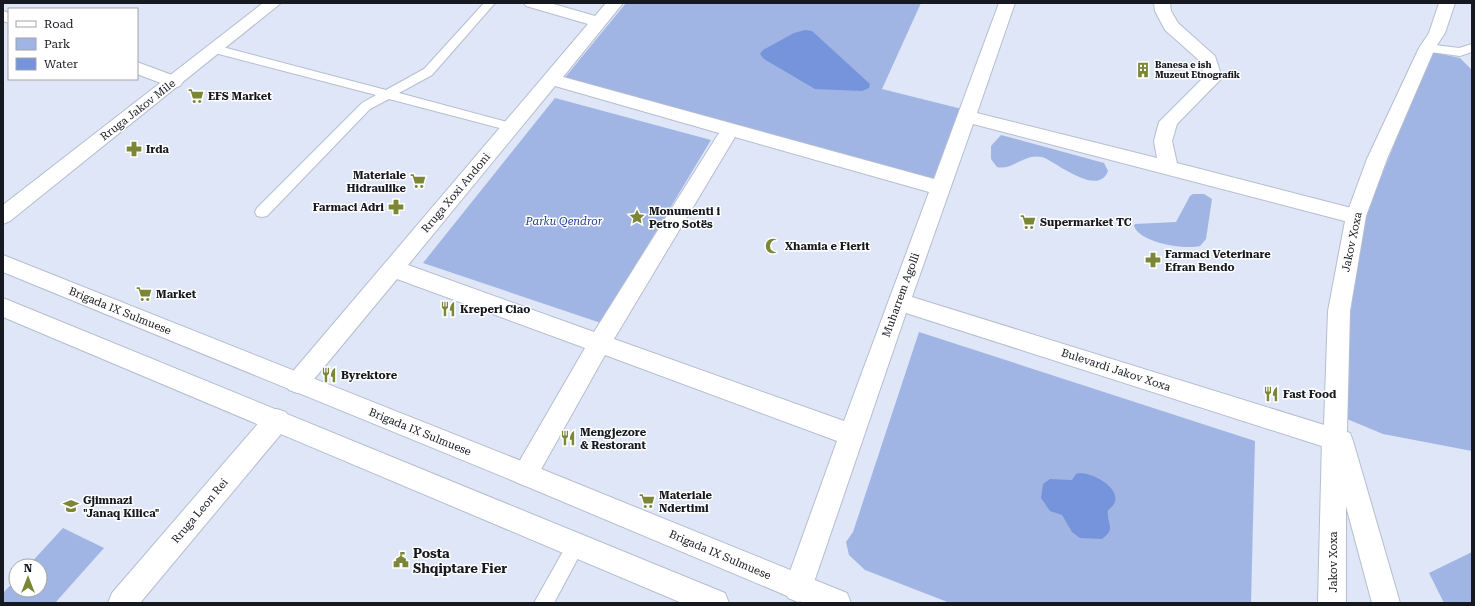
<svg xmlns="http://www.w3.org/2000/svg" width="1475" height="606" font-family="'Roboto Serif',serif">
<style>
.green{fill:#a0b5e3}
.water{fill:#7594db}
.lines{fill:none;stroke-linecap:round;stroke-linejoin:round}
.lane-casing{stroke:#b5bdce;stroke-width:2}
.street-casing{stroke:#b5bdce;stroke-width:2}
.secondary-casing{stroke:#b5bdce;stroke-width:2}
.lane{fill:#fff;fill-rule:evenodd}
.street{fill:#fff;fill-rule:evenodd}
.secondary{fill:#fff;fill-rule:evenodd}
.labels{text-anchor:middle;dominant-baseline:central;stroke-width:3;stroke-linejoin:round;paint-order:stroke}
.far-poi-label{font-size:9px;font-weight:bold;fill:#171920;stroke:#fff;text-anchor:start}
.poi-label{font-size:11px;font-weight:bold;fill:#171920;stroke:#fff;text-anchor:start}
.street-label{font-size:11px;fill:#171920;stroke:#fff}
.park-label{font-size:11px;font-style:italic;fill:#1f3b8d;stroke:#fff}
.near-poi-label{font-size:13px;font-weight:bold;fill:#171920;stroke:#fff;text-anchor:start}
</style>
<rect width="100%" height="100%" fill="#dee6f7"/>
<g class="green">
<path d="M626,3h295l-39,86 80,20 -30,83 -374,-106z"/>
<path d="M1432,52l28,6 12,12v381l-89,-17 -36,-15v-106l16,-92z"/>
<path d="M555,98l156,42 -110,183 -178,-60z"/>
<path d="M1001,135l103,28 4,8c-10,27 -53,-10 -66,-14 -18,-4 -30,14 -45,10l-6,-8v-13z"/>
<path d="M1193,194h11l8,5 -6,40 -6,7c-15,4 -60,-3 -66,-20l1,-2 41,-2 14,-26z"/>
<path d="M919,332l336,109 -4,162h-301l-85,-33 -16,-15 -3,-13 7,-10z"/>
<path d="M63,528l41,20 -49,55h-52v-10l13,-14v11h24v-24h-12z"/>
<path d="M1472,552v51h-28l-15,-30z"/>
</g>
<g class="water">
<path d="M805,30l7,1 58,53 -1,4 -7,3 -47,-2 -51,-30 -4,-5 3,-4 31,-17z"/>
<path d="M1079,473c19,0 51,22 29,37 -2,14 9,18 -6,29l-22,-1 -8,-6 -10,-17 -12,-4 -9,-13 2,-14 7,-5 22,1 4,-6z"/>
</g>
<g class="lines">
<defs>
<g id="lane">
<path d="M484,3h11l-63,72 -33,18 116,31 2,3 -2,3 -4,1 -122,-32 -19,10 -103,107 -5,1 -5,-1 -2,-4 2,-4 105,-105 14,-8 -165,-43 -2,-3 2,-3 4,-1 171,45 38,-21z"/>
<path d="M1427,44l32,4 13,-4v8l-12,4 -37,-5 -2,-3 2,-3z"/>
<path d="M576,536l6,3 3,6 -31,58h-20l36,-64z"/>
</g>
<g id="street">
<path d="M524,3h26l45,13 11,-13h17l-60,74 371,102 65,-176h16l-38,110 180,45 -3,-17 5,-19 45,-45 -3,-15 -36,-32 -10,-19 -1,-8h16l1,8 7,12 37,33 7,22 -45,46 -5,17 5,22 186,48 3,5 -3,5 -7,3 -383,-100 -61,173 422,131 9,3 3,8 -3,8 -9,3 -428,-137 -94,275 -4,10 -10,4 -10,-4 -4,-10 53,-147 -232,-86 -71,127 -9,4 -9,-4 -4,-8 73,-126 -188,-69 -92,111 -8,3 -8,-3 -4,-7 4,-7 299,-352 -62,-18zM555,86l164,47 -125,199 -186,-67zM735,137l194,55 -85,229 -230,-82z"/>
<path d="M3,11l6,2v10l-6,-2z"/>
<path d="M137,62l43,16 3,4 -3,4 -6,2 -37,-14z"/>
<path d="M277,409l9,3 3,8 -3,8 -146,175h-32l4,-10 156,-181z"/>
</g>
<g id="secondary">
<path d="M263,3h18l-271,218 -7,3v-19z"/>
<path d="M1439,3h16l-10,30 -10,15 -48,111 -21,57 -16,95 -3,121 3,1 3,8 47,162h-28l-26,-97v97h-28l4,-164 2,-14 4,-114 18,-95 21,-57 52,-111 10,-15z"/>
<path d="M3,255l531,211 303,123 10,4 4,10h-47l-288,-121 -513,-210z"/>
<path d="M3,298l722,295 4,10h-47l-679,-286z"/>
</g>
</defs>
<use href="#lane" class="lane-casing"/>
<use href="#street" class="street-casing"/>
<use href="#secondary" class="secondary-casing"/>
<use href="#lane" class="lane"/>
<use href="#street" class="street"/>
<use href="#secondary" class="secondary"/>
</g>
<defs>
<symbol id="building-bare" viewBox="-9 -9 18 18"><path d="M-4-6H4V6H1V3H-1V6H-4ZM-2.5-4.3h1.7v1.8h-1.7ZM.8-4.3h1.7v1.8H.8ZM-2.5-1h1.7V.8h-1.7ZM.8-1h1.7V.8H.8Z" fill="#7b8735" stroke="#fff" stroke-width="2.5" paint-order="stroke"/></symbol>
<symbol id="supermarket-bare" viewBox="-9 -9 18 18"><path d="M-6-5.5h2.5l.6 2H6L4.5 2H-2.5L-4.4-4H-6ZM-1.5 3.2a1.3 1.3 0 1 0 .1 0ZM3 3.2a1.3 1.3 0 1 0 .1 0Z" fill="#7b8735" stroke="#fff" stroke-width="2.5" paint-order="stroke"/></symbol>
<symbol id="pharmacy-bare" viewBox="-9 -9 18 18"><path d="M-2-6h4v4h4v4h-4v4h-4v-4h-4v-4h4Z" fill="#7b8735" stroke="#fff" stroke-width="2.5" paint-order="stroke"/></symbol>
<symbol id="sight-bare" viewBox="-9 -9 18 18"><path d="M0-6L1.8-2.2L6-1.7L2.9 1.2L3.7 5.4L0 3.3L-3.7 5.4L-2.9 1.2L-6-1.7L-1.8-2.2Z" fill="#7b8735" stroke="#fff" stroke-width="2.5" paint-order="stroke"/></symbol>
<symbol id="mosque-bare" viewBox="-9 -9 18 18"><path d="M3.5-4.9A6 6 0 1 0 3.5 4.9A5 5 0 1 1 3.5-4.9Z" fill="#7b8735" stroke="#fff" stroke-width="2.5" paint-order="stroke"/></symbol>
<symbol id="restaurant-bare" viewBox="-9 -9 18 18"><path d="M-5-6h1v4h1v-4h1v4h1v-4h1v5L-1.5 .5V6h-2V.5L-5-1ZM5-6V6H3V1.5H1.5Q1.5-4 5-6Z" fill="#7b8735" stroke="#fff" stroke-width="2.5" paint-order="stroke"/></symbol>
<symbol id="school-bare" viewBox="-9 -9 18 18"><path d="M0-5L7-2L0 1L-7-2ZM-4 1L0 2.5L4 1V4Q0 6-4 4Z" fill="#7b8735" stroke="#fff" stroke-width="2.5" paint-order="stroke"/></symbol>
<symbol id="civic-bare" viewBox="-9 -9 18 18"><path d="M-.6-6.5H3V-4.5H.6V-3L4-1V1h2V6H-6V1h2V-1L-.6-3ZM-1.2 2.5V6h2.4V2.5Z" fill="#7b8735" stroke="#fff" stroke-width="2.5" paint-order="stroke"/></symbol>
</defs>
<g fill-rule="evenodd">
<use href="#building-bare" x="1132" y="59" width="22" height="22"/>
<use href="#supermarket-bare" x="185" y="85" width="22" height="22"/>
<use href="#pharmacy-bare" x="123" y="138" width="22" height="22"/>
<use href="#supermarket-bare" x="407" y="170" width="22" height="22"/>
<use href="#pharmacy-bare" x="385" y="196" width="22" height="22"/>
<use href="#sight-bare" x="626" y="206" width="22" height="22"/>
<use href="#supermarket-bare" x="1017" y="211" width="22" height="22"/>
<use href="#mosque-bare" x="762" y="235" width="22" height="22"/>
<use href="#pharmacy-bare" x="1142" y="249" width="22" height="22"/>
<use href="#supermarket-bare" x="133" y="283" width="22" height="22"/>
<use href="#restaurant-bare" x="437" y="298" width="22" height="22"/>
<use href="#restaurant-bare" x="318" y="364" width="22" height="22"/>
<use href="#restaurant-bare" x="1260" y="383" width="22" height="22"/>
<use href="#restaurant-bare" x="557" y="427" width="22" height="22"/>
<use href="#supermarket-bare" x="636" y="490" width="22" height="22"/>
<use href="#school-bare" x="60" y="495" width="22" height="22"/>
<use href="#civic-bare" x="390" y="549" width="22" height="22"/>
</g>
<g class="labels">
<g class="far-poi-label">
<text x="1155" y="65">Banesa e ish<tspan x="1155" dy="10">Muzeut Etnografik</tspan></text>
</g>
<g class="poi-label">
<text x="208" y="96">EFS Market</text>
<text x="146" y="149">Irda</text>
<text x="406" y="175" text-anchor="end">Materiale<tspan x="406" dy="13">Hidraulike</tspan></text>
<text x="384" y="207" text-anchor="end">Farmaci Adri</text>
<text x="649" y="211">Monumenti i<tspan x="649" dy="13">Petro Sotës</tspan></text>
<text x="1040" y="222">Supermarket TC</text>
<text x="785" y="246">Xhamia e Fierit</text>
<text x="1165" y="254">Farmaci Veterinare<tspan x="1165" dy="13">Efran Bendo</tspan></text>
<text x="156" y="294">Market</text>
<text x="460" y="309">Kreperi Ciao</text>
<text x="341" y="375">Byrektore</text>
<text x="1283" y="394">Fast Food</text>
<text x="580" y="432">Mengjezore<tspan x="580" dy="13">&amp; Restorant</tspan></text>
<text x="659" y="495">Materiale<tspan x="659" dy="13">Ndertimi</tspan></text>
<text x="83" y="500">Gjimnazi<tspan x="83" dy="13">"Janaq Kilica"</tspan></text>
</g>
<g class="street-label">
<text transform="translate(138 110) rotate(-38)">Rruga Jakov Mile</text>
<text transform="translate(456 193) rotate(-50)">Rruga Xoxi Andoni</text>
<text transform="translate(1352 242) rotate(-78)">Jakov Xoxa</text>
<text transform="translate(901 295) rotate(-70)">Muharrem Agolli</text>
<text transform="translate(120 311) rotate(22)">Brigada IX Sulmuese</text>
<text transform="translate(1116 370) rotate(18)">Bulevardi Jakov Xoxa</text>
<text transform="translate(420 432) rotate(22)">Brigada IX Sulmuese</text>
<text transform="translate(200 511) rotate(-50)">Rruga Leon Rei</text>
<text transform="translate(720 555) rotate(23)">Brigada IX Sulmuese</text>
<text transform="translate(1333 562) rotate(-90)">Jakov Xoxa</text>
</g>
<g class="park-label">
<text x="564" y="221">Parku Qendror</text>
</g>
<g class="near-poi-label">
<text x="413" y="553">Posta<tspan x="413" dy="15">Shqiptare Fier</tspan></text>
</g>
</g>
<rect width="1475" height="606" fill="none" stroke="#171920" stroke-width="8"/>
<rect x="8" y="8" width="130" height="72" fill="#ffffff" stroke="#a2a3a6"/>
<rect x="16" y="21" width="20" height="6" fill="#ffffff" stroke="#a2a3a6"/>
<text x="44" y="28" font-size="12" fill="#171920">Road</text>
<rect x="16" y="38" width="20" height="12" fill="#a0b5e3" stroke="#a2a3a6"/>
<text x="44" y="48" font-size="12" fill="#171920">Park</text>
<rect x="16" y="58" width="20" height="12" fill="#7594db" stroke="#a2a3a6"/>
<text x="44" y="68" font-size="12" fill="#171920">Water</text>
<g transform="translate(28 578)"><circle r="19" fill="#ffffff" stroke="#a2a3a6"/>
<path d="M0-3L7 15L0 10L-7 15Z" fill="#7b8735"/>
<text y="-6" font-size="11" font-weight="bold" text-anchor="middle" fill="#171920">N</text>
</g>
</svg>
